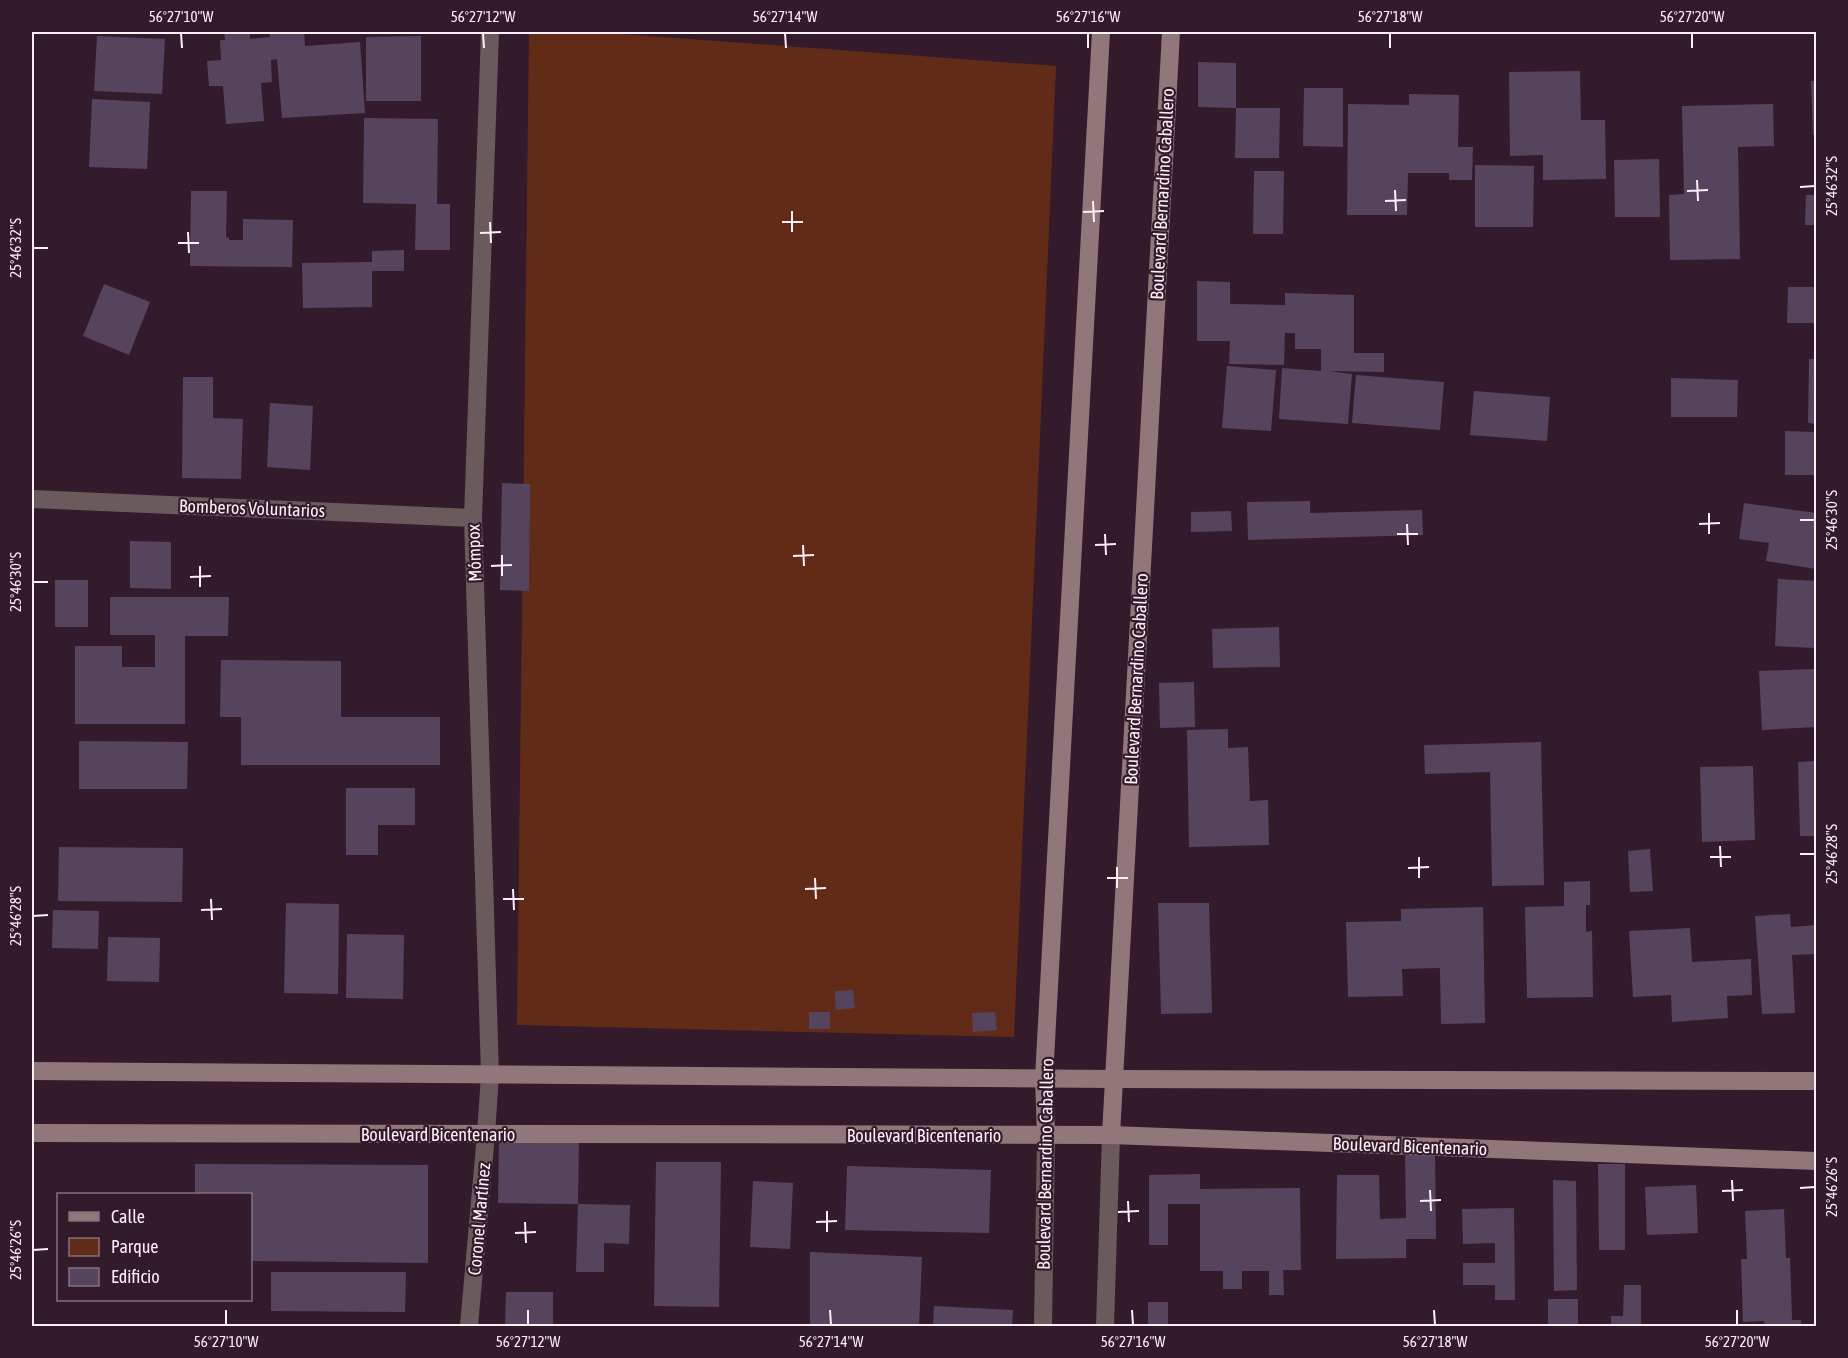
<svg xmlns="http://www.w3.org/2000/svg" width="1848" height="1358" font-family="'Asap Condensed',sans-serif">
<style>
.green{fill:#622b17}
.building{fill:#56445e}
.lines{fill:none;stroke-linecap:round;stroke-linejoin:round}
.street{stroke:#6a5a5b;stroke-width:18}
.secondary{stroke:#91777a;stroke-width:18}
.ticks{fill:none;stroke:#fdeff7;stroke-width:2}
.labels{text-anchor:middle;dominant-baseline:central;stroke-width:4.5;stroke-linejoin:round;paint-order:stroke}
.street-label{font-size:18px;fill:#fdeff7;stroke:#341b2b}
.neatline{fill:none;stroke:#fdeff7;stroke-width:2}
.ticks-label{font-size:15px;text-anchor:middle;fill:#fdeff7}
</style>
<rect width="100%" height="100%" fill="#341b2b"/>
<path class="green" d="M529,32h66l461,34 -42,971 -497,-12z"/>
<g class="building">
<path d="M224,32h26v7l20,-2 -1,-5h35l1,14 55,-4 5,71 -83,5 -5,-59 -6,1 1,22 -11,1 3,38 -38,3 -3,-38h-14l-2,-25 14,-1 -1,-20h5z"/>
<path d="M97,36l68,3 -3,55 -68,-3z"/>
<path d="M421,36v65h-55v-64z"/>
<path d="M1198,62l38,1v45l-38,-1z"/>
<path d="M1580,71l1,49h24l1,59 -63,1v-25l-33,1 -1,-84z"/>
<path d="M1811,81h5v54h-3z"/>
<path d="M1304,88h39v59l-40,-1z"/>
<path d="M1409,94l50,1 -1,52h15l-1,33h-23v-7h-41l-1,42h-60l1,-111 61,1z"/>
<path d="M92,99l58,3 -3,67 -58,-2z"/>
<path d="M1773,104l1,42 -36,1 2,112 -70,1 -1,-65 15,-1 -2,-88z"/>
<path d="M1236,108h44l-1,50h-44z"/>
<path d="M364,118l74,1 -1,85h13v46h-35l1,-46 -53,-1z"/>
<path d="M1659,159l1,58h-45l-1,-57z"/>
<path d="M1475,165l59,1 -1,61h-58z"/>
<path d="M1254,171h30l-1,63h-30z"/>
<path d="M191,191h36l-1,46 3,1v2h14v-21l50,1 -1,47 -102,-1z"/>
<path d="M1806,195h10v30h-11z"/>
<path d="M404,250v21h-32v36l-69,1 -1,-45 70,-1v-11z"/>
<path d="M1197,281l33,1v22l55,1v-12l69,2v58h30v19l-56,-1 24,3 -4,50 -69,-5 3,-51 39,3v-22h-26v-16h-10l-1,32 -55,-1 1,-23h-33z"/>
<path d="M104,284l46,18 -21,53 -46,-19z"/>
<path d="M1788,287h28v36h-29z"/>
<path d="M1809,359h7v65l-8,-1z"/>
<path d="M1227,366l49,4 -5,61 -49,-3z"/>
<path d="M1356,375l88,7 -4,48 -88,-7z"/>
<path d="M183,377h30v41l30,1 -2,60 -59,-1z"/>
<path d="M1671,378l67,2 -1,37h-66z"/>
<path d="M1474,391l76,6 -3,44 -77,-6z"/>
<path d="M270,403l43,3 -3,64 -43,-3z"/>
<path d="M1785,431l31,1v43h-31z"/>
<path d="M502,483l28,1 -1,107 -29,-1z"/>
<path d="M1310,501v12l112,-3 1,25 -175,5 -1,-38z"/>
<path d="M1744,503l72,10v56l-50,-8 3,-18 -30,-4z"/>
<path d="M1231,511l1,20 -41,1v-20z"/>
<path d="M130,541l41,1v47l-41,-1z"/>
<path d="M1778,579l38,2v67l-41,-2z"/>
<rect x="55" y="580" width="33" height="47"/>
<path d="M110,597h119l-1,39h-43v88h-110v-78h47v21h33v-32h-45z"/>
<path d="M1279,627l1,40 -67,1 -1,-39z"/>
<path d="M221,660l120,1v56h99v48h-199v-48h-21z"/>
<path d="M1816,669v58l-54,3 -3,-59z"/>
<path d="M1194,682l1,45 -35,1 -1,-45z"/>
<path d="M1228,729v19l20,-1 2,54 18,-1 1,45 -80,2 -2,-117z"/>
<path d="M79,741l109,1 -1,47h-108z"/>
<path d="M1541,742l3,143 -52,1 -2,-114 -65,2 -1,-29z"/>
<path d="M1816,761v75h-16l-2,-74z"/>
<path d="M1753,766l2,74 -53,2 -2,-75z"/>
<path d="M346,788h69v37h-37v30h-32z"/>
<path d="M59,847l124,1 -1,54 -124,-1z"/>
<path d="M1650,849l3,42 -23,1 -2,-41z"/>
<path d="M1590,881v24h-4v27l6,-1 1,66 -66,1 -2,-91 39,-1v-24z"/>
<path d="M286,903l53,1 -1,90 -54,-1z"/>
<path d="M1158,903h51l3,110 -51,1z"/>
<path d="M1483,907l2,116 -44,1 -1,-56 -38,1 1,27 -55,1 -2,-75 55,-1v-12z"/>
<path d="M53,910l46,1 -1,38 -46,-1z"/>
<path d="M1790,914l1,13 25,-2v29l-24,1 3,58 -33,1 -7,-98z"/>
<path d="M1690,928l2,34 59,-3 1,36 -25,1 1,22 -56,4 -1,-27 -38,2 -4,-66z"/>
<path d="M347,934l57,1 -1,64 -57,-1z"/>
<path d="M108,937l52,1 -1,44 -52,-1z"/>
<path d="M853,990l2,18 -19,2 -1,-19z"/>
<rect x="809" y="1012" width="21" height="17"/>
<path d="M995,1012l2,18 -24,2 -1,-19z"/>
<path d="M499,1139l80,1 -1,64 -80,-1z"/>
<path d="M1405,1152h30l1,87h-30v19l-70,1 1,-84h42l1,44 26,-1z"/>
<path d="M656,1162h65l-2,145 -65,-1z"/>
<path d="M195,1164l233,1v98l-178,-2v-67h-55z"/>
<path d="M1598,1164h27v86h-26z"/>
<path d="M847,1166l144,4 -2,63 -144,-3z"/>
<path d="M1200,1174v15l100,-1 1,82h-18l1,25h-15v-24h-27v18h-19v-18h-23v-67h-32v41h-19v-70z"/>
<path d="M1553,1180l23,1 1,109 -23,1z"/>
<path d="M753,1181l40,2 -3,66 -40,-2z"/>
<path d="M1696,1185l2,48 -51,2 -2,-48z"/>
<path d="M578,1204l52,1 -1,39 -25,-1v29h-28z"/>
<path d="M1514,1208l1,92h-20v-15h-32v-22h32v-20l-32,1 -1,-35z"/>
<path d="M1784,1209l2,49h4l2,62h9v6h-36l-1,-5 -21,1 -2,-63h6l-2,-48z"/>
<path d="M810,1252l112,5 -3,69h-109z"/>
<path d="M271,1272h135l-1,40 -134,-1z"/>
<path d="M1624,1285h17v41h-30v-10h12z"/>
<path d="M506,1292h47v34h-48z"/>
<rect x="1548" y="1299" width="30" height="27"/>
<rect x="1148" y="1302" width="20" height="24"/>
<path d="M934,1306l79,4 -1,16h-79z"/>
</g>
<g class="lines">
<g class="street">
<path d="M32,499l441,19"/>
<path d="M469,1326l17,-192 4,-59 -17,-557 17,-486"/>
<path d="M1043,1326l3,-191"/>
<path d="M1105,1326l6,-191"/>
</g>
<g class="secondary">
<path d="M32,1071l1083,8 701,2"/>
<path d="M32,1133l1079,2 705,26"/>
<path d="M1046,1135l-2,-57 57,-1046"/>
<path d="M1111,1135l60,-1103"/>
</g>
</g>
<path class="ticks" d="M181,33l1,15M483,33l1,15M785,33l1,15M1088,33v15M1390,33v15M1692,33v15M1697,180l1,21M1800,187l15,-1M1395,190l1,21M1687,191l21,-1M1093,201l1,21M1385,201l21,-1M792,211v21M1083,212l21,-1M490,222l1,21M782,222h21M188,232l1,21M480,233l21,-1M178,243h21M33,248h15M1709,513v21M1800,520h15M1407,524l1,21M1699,524l21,-1M1105,534l1,21M1397,534h21M803,545l1,21M1095,545l21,-1M502,555v21M793,556l21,-1M200,566v21M491,566l21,-1M190,577l21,-1M33,582h15M1720,846l1,21M1800,854h15M1419,857v21M1710,857h21M1117,867v21M1408,868l21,-1M815,878l1,21M1107,878h21M513,889l1,21M805,889l21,-1M211,899l1,21M503,899h21M201,910l21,-1M33,916l15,-1M1732,1180l1,21M1800,1188l15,-1M1430,1190l1,21M1722,1191l21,-1M1128,1201l1,21M1420,1201l21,-1M827,1211v21M1118,1212l21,-1M525,1222l1,21M816,1222l21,-1M515,1233l21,-1M33,1250l15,-1M226,1310v15M528,1310v15M830,1310l1,15M1132,1310l1,15M1434,1310l1,15M1737,1310v15"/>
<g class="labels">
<g class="street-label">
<text transform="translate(1162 194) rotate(-87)">Boulevard Bernardino Caballero</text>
<text transform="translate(252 508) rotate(2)">Bomberos Voluntarios</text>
<text transform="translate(474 553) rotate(-92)">Mómpox</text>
<text transform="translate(1136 679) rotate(-87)">Boulevard Bernardino Caballero</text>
<text x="438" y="1134">Boulevard Bicentenario</text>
<text x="924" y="1135">Boulevard Bicentenario</text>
<text transform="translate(1410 1146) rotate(2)">Boulevard Bicentenario</text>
<text transform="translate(1045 1164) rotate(-89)">Boulevard Bernardino Caballero</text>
<text transform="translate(479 1219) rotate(-85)">Coronel Martínez</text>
</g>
</g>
<rect width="1848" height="1358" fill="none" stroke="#341b2b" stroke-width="66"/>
<rect x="57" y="1193" width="195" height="108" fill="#341b2b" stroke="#84707d" stroke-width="1.5"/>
<rect x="69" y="1212" width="30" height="9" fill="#91777a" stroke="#84707d" stroke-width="1.5"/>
<text x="111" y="1223" font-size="18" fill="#fdeff7">Calle</text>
<rect x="69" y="1238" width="30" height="18" fill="#622b17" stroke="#84707d" stroke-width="1.5"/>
<text x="111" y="1253" font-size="18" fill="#fdeff7">Parque</text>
<rect x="69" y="1268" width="30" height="18" fill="#56445e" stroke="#84707d" stroke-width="1.5"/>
<text x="111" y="1283" font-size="18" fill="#fdeff7">Edificio</text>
<rect x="33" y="33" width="1782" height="1292" class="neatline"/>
<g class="ticks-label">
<text x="181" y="22">56°27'10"W</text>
<text x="483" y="22">56°27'12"W</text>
<text x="785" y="22">56°27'14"W</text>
<text x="1088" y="22">56°27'16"W</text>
<text x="1390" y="22">56°27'18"W</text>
<text x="1692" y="22">56°27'20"W</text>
<text transform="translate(1832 186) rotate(-90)" y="5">25°46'32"S</text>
<text transform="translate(16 248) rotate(-90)" y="5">25°46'32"S</text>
<text transform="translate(1832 520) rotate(-90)" y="5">25°46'30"S</text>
<text transform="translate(16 582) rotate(-90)" y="5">25°46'30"S</text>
<text transform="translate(1832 854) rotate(-90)" y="5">25°46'28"S</text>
<text transform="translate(16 916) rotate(-90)" y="5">25°46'28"S</text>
<text transform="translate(1832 1187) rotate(-90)" y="5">25°46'26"S</text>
<text transform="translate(16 1250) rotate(-90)" y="5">25°46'26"S</text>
<text x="226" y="1347">56°27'10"W</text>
<text x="528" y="1347">56°27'12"W</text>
<text x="831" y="1347">56°27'14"W</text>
<text x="1133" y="1347">56°27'16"W</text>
<text x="1435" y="1347">56°27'18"W</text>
<text x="1737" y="1347">56°27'20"W</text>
</g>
</svg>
